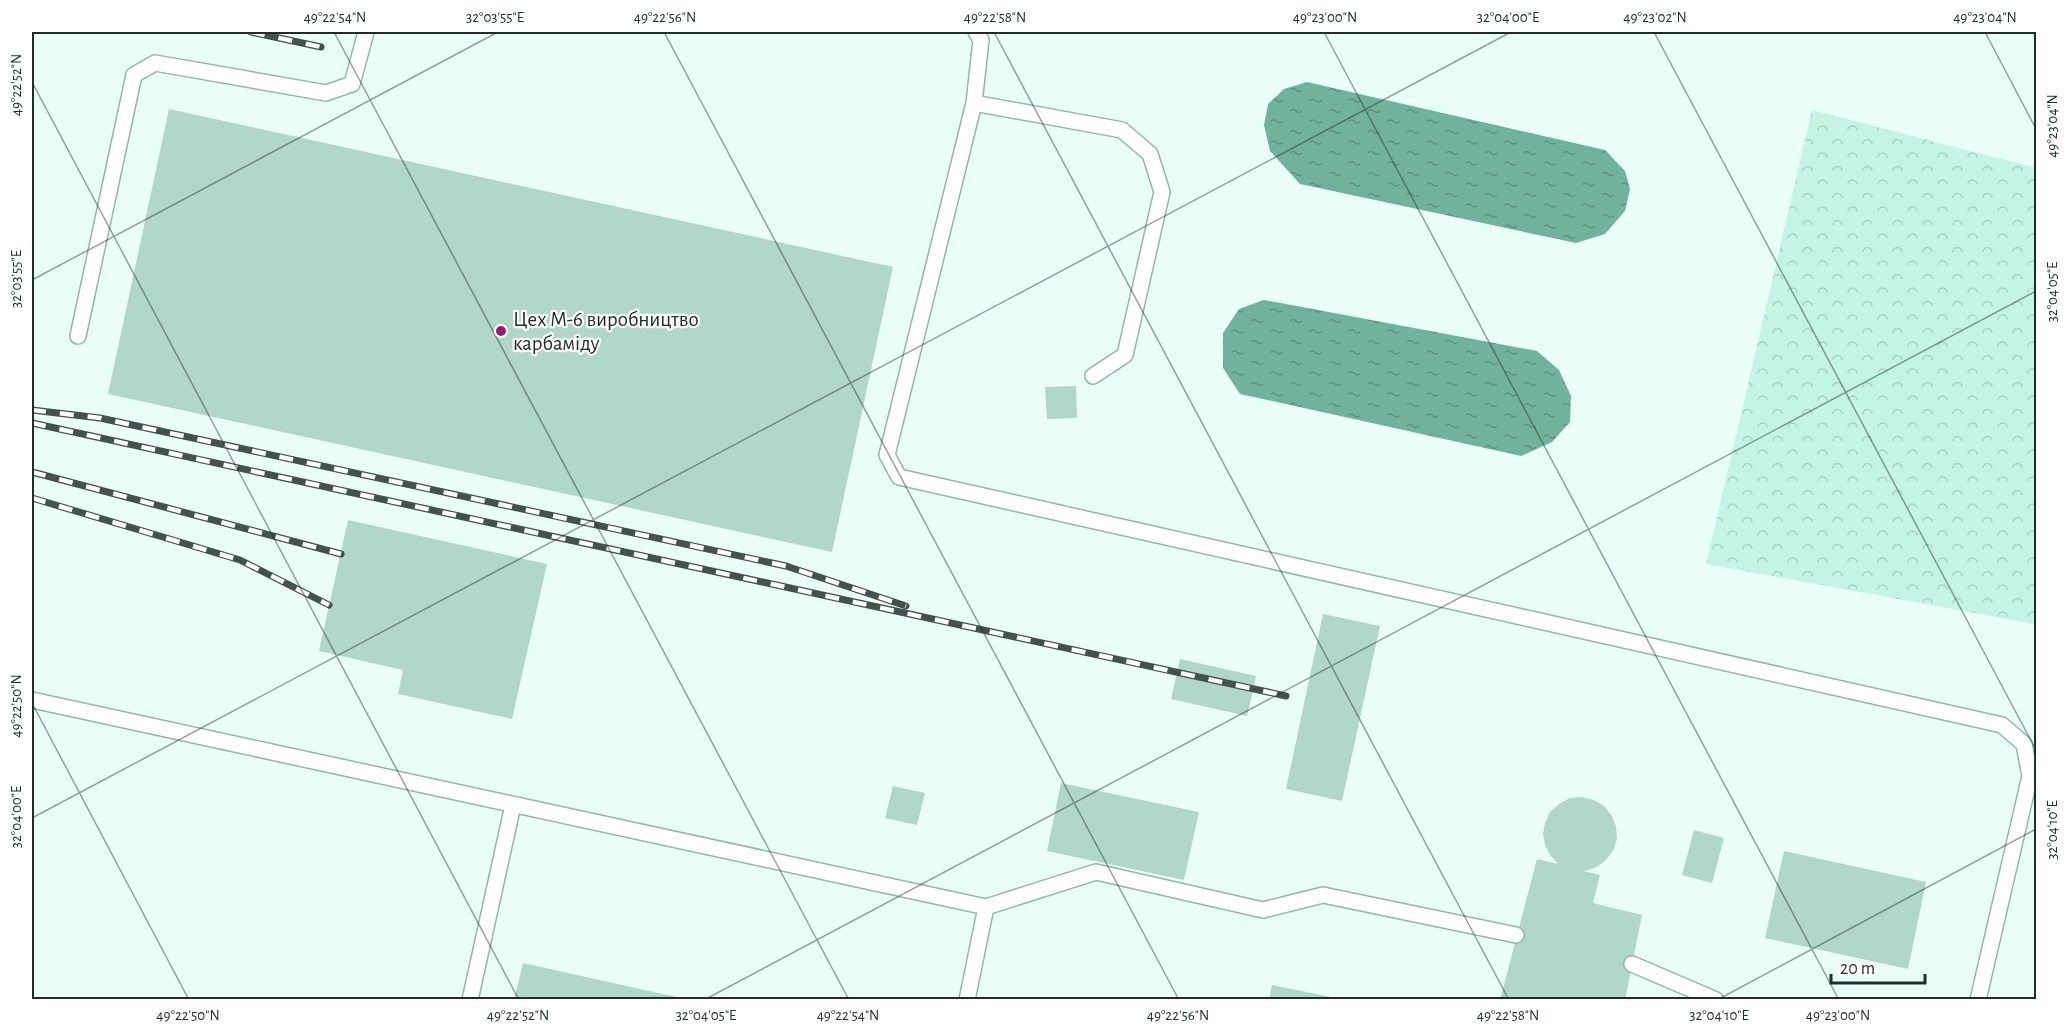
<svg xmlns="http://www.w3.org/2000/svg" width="2068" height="1031" font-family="'Alegreya Sans',sans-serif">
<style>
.forest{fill:url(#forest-crowns)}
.water{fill:url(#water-ripples)}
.building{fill:#b1d6ca}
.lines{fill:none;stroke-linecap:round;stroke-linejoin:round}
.service-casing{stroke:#93b6ab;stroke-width:18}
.service{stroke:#fff;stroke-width:15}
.rail-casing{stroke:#43524e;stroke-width:7}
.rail{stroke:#fff;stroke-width:4.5;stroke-dasharray:14;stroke-linecap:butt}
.ticks{fill:none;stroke:#202e2a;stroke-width:1.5;stroke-opacity:0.45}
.poi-dot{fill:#9b1c71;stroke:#fff;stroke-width:2}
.labels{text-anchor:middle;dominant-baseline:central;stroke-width:4.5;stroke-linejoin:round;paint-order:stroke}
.poi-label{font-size:21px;fill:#202e2a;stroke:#fff;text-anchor:start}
.neatline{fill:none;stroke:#202e2a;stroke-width:2}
.ticks-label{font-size:15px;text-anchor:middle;fill:#202e2a}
</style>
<defs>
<pattern id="forest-crowns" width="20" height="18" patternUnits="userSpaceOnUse" patternTransform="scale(1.5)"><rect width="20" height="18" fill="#c4f4e5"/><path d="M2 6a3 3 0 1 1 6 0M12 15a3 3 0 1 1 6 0" fill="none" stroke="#a8d2c5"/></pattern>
<pattern id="water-ripples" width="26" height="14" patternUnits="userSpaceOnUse" patternTransform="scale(1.5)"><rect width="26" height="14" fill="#71b29f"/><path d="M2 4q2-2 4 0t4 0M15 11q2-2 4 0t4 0" fill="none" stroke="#5c9182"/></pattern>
</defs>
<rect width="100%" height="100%" fill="#e9fff7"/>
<path class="forest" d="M1812,110l224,58v456l-330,-60z"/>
<g class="water">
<path d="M1307,82l298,68 20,21 5,18 -5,22 -20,23 -29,9 -276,-59 -30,-33 -6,-26 4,-21 16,-15z"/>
<path d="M1264,300l273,51 22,19 12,26 -1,26 -18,20 -31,14 -281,-62 -17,-26v-35l16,-24z"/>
</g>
<g class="building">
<path d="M169,109l724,158 -61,285 -724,-158z"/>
<path d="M1076,386l1,32 -30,1 -2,-32z"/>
<path d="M348,520l199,44 -35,155 -114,-25 5,-24 -84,-19z"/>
<path d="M1323,614l57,12 -38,175 -56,-12z"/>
<path d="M1180,659l76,17 -9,40 -76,-17z"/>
<path d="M1061,783l138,29 -15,68 -137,-29z"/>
<path d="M893,786l32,7 -8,32 -32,-7z"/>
<path d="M1582,797l12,3 10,6 8,10 4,11 1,12 -4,12 -8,10 -10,7 -11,3 16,4 -7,28 49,12 -17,85h-125l37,-141 21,5 -8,-9 -5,-10 -2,-11 2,-11 5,-11 9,-8 11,-6z"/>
<path d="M1694,830l30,8 -12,45 -30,-8z"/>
<path d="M1784,851l142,31 -18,87 -143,-31z"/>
<path d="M523,963l162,36v1h-171z"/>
<path d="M1272,985l64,13v2h-67z"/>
</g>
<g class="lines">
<defs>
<g id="service">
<path d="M976,32l5,8 -7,63 -87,352 12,22 1103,248 22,19 6,32 -52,224"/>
<path d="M974,103l148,27 28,24 12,38 -37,163 -32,21"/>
<path d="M78,336l56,-261 21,-12 171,30 26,-9 14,-52"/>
<path d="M32,700l954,207 -19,93"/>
<path d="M986,907l110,-35 167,38 60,-15 193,40"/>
<path d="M1632,964l84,36"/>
<path d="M470,1000l43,-195"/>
</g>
</defs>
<use href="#service" class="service-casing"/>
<use href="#service" class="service"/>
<defs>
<g id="rail">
<path d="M251,32l70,15"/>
<path d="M32,410l68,8 686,148 120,40"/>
<path d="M32,423l1254,273"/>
<path d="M32,472l309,82"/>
<path d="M32,498l208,62 89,45"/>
</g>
</defs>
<use href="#rail" class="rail-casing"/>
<use href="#rail" class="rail"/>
</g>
<path class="ticks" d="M334,32l515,968M664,32l515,968M994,32l515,968M1324,32l515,968M1654,32l382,718M1985,32l51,97M32,82l487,918M32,280l466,-248M32,703l157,297M32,818l1479,-786M704,1000l1332,-709M1717,1000l319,-171"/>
<circle class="poi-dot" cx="501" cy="331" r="6"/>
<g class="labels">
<g class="poi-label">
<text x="513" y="319">Цех М-6 виробництво<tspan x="513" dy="24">карбаміду</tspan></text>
</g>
</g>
<rect width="2068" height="1031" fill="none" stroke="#ffffff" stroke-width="66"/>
<path d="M1831 974v9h94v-9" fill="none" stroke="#202e2a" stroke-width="3"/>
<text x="1840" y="974" font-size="18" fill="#202e2a" stroke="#ffffff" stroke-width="4.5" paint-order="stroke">20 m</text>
<rect x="33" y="33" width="2002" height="965" class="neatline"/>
<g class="ticks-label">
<text x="335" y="22">49°22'54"N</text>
<text x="495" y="22">32°03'55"E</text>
<text x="665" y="22">49°22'56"N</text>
<text x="995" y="22">49°22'58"N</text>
<text x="1325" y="22">49°23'00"N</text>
<text x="1508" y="22">32°04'00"E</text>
<text x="1655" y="22">49°23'02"N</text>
<text x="1985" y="22">49°23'04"N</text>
<text transform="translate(16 85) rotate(-90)" y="5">49°22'52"N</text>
<text transform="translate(2052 126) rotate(-90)" y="5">49°23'04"N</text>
<text transform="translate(16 279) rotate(-90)" y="5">32°03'55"E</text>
<text transform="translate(2052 292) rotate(-90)" y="5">32°04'05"E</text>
<text transform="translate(16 706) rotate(-90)" y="5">49°22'50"N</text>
<text transform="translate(16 817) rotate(-90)" y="5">32°04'00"E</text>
<text transform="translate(2052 830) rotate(-90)" y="5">32°04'10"E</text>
<text x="188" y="1020">49°22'50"N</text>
<text x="518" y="1020">49°22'52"N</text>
<text x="706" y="1020">32°04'05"E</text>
<text x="848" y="1020">49°22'54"N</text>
<text x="1178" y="1020">49°22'56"N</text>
<text x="1508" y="1020">49°22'58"N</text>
<text x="1719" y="1020">32°04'10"E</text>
<text x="1838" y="1020">49°23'00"N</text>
</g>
</svg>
